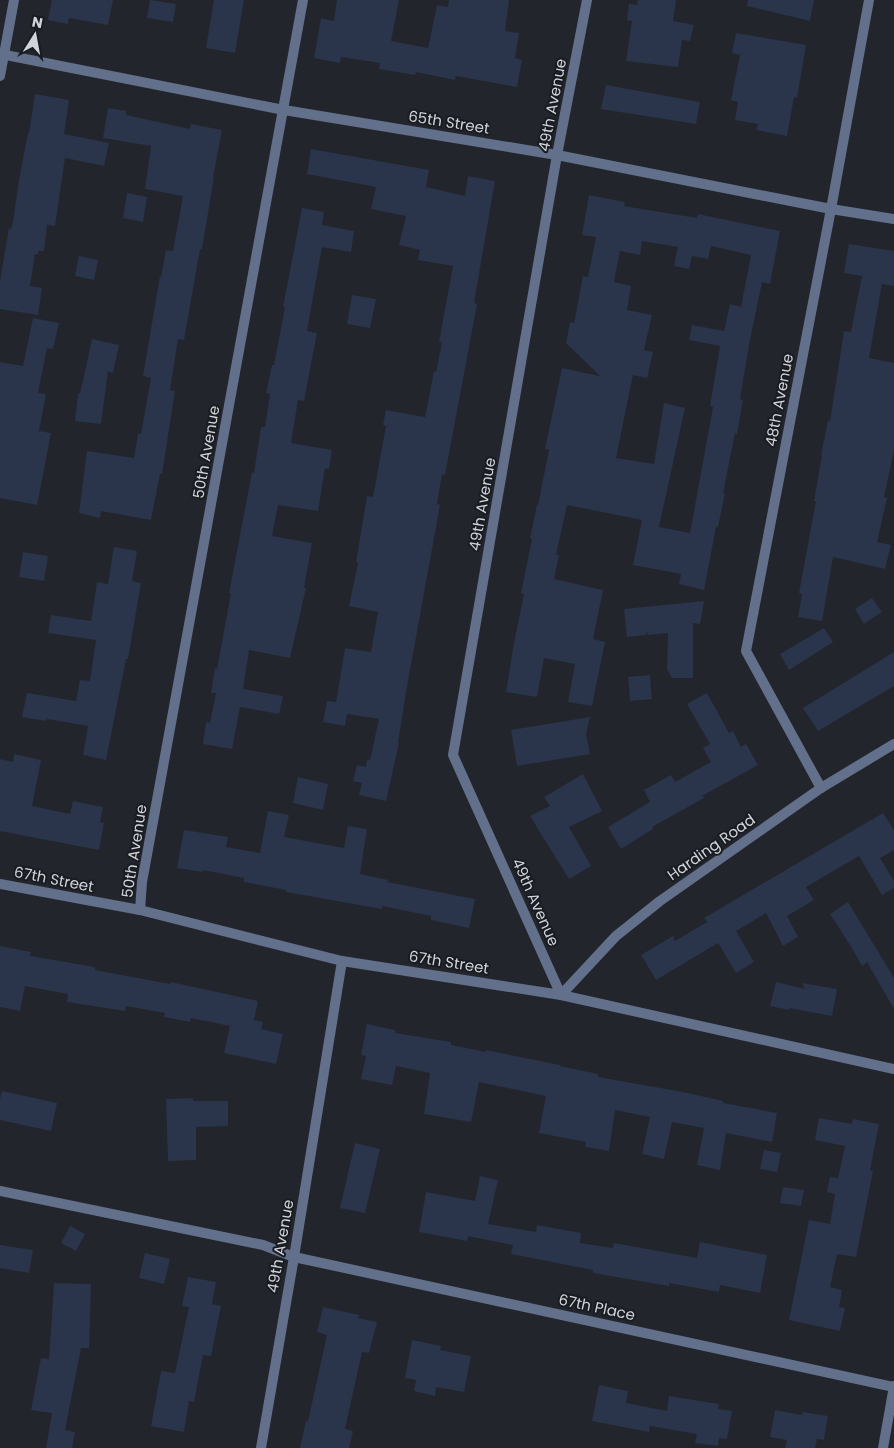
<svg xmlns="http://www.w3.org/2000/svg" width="894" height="1448" font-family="Poppins,sans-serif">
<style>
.building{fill:#2a344a;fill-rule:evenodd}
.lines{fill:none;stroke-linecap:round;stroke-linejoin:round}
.service{stroke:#62708b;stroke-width:10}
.minor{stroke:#62708b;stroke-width:10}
.tertiary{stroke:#62708b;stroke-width:10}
.labels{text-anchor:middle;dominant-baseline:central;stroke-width:4;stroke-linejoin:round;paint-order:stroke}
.street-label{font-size:15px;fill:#d1d4d8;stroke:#191c22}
</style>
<rect width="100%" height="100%" fill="#22252c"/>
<g class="building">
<path d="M52,0h61l-5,25 -39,-7 -1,6 -20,-4z"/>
<path d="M150,0l26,4 -3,18 -26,-4z"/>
<path d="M214,0h30l-9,53 -29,-5z"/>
<path d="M337,0h62l-8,41 37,7 9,-43 11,2 1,-7h60l-4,31 14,2 -4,25 7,2 -5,27 -61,-11 -1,4 -39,-8 -1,3 -36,-6 1,-6 -39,-6 -1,6 -26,-5 7,-40 13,3z"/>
<path d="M638,0h38l-3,21 21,4 -4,16 -8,-1 -4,27 -52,-6 6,-40 -5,-1 2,-16 8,1z"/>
<path d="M748,0h66l-4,21 -63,-15z"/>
<path d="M736,33l70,12 -9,53 -3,-1 -7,39 -31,-6 2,-6 -23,-4 3,-18 -7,-2 9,-45 -8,-2z"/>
<path d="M606,85l94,17 -4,22 -95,-15z"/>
<path d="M35,94l34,6 -5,34 45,9 -5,23 -39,-8 -10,68 -8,-1 -3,26h-6v3h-3l-5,32 12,2 -4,27 -38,-6v-28l9,-53 2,1 2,-7 6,-42 9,-47h1z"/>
<path d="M108,108l18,3v4l64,14 1,-5 31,6 -9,47h1l-12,72h-2l-16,91 -6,-1 -8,51 5,1 -13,83h-2l-9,46 -50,-9 -1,7 -21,-5 8,-62 47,7 4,-24h3l10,-56 -8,-2 17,-100 1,1 5,-27 7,1 10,-55 -38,-7 6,-43 -48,-8z"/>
<path d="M311,149l118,21 -3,17 39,9 3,-20 27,5 -21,122 3,1 -32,171 -3,-1 -5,30 3,1 -34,187 -8,51h1l-13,58 -27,-6 3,-12 -9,-2 4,-16 9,2 1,-8 3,1 9,-41 -32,-5 -2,12 -22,-4 4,-21 9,1 9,-54 26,4 7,-40 -29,-6 9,-43 -2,-1 11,-66 6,1 13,-71 -3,-1 3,-15 39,7 9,-46 2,1 6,-30h-3l14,-76 -35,-6 2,-10 -21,-5 7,-29 -35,-7 5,-22 -69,-13z"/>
<path d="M127,193l20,4 -4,25 -20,-4z"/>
<path d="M589,195l36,7 -1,4 73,12 1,-4 82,17 -10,53 -8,-2 -13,63 -9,54 3,1 -6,34 -2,-1 -12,60h2l-7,34h-2l-12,63 -25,-6 2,-10 -48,-9 9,-45 -75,-15 -11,50h3l-5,24 49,11 -10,49 12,3 -13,64 -24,-4 7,-38 -31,-6 -7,39 -31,-5 8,-49 10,-49 -3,-1 11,-54 -2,-1 7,-33h1l11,-55 -4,-1 17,-81 38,8 -34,-33 4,-21 4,1 9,-47 5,1 8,-40 -14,-2zM642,241l36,6 -4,19 15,3 3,-13 16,3 3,-13 40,9 -10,52 -11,-3 -6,27 -32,-6 -3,15 31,6 -10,60 3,1 -23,126 -31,-6 26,-119 -21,-5 -10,61 -38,-6 17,-83 14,3 6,-26 -9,-2 8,-35 -25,-5 4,-24 -17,-4 6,-31 20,4z"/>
<path d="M302,208l22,4 -2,13 32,6 -3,21 -29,-5 -15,84 10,2 -13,68 -6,-1 -7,43 41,7 -3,19 -4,-1 -7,43 -40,-6 -6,31 40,7 -8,45h2l-16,70 -41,-8 -6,39 40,7 -4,18 -39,-7 -8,42 -29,-5 3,-22 4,1 6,-30h-5l4,-25 2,1 14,-76h-2l23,-121 2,1 7,-46h4l5,-33 -4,-1 6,-28h2l11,-58h-2z"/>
<path d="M849,244l45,7v35l-12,-2 -13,74 25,5v87l-10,47 3,1 -10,44 14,3 -6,24 -52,-12 -11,64 -24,-4 4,-23 -3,-1 17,-92h-2l8,-46h-1l7,-35 2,1 14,-90 7,1 11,-56 -18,-3z"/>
<path d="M79,256l19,4 -4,20 -19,-4z"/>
<path d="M352,295l24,4 -6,29 -23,-4z"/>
<path d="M33,318l26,5 -6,26 -6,-1 -9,45 8,1 -7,37 12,2 -14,72 -37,-7v-136l23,4z"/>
<path d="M92,339l27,6 -6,28 -5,-2 -7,53 -26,-3 3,-27h2z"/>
<path d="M114,547l23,4 -5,30 9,2 -13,76h-2l-20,101 -23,-5 5,-29 -41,-7 -1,2 -24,-4 5,-24 49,8 4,-21 10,1 6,-41 -48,-7 3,-18 40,6 6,-39 11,2z"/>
<path d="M23,552l25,4 -4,25 -25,-4z"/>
<path d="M872,598l10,14 -18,12 -9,-15z"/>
<path d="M704,601l-4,23 -7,-1v55h-21l-5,-9 1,-36 -20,2 -2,-4v4l-19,2 -3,-28z"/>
<path d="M824,628l9,14 -44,28 -9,-16z"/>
<path d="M894,652v34l-76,45 -15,-23z"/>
<path d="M650,675l2,24 -22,2 -2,-24z"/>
<path d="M707,693l22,40 4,-2 8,16 5,-3 12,21 -56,31 2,2 -52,29 1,2 -32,20 -13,-22 42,-25 -6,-12 27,-15 4,7 36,-20 -8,-14 7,-4 -23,-40z"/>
<path d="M590,717l-4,17 4,20 -73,12 -6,-36z"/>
<path d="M14,754l27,6 -9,46 38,8 3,-13 30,6 -3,15 4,1 -5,27 -99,-19v-72l13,3z"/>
<path d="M583,774l19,37 -33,16 22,39 -22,13 -39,-63 20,-10 -6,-9z"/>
<path d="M298,777l30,7 -5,26 -30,-7z"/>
<path d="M268,811l21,4 -5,22 60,11 4,-22 19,3 -7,45 28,6 -1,2 88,17 -6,29 -38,-8v-4l-49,-10v3l-96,-17v-2l-42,-8v-4l-41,-8v2l-26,-4 7,-38 44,7 -2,10 34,6z"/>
<path d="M883,813l11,17v20l-14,8 14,23v7l-12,7 -23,-39 -53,31 8,13 -27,16 11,21 -15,9 -17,-33 -30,18 18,31 -18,11 -18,-30 -62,37 -15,-25 32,-19 2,5 32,-19 -3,-4z"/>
<path d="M848,902l46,76v31l-27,-47 -5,4 -10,-18 -22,-34z"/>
<path d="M0,946l31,6 -1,4 65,11v3l75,14 1,-2 87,19 -4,19 9,2 -2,7 22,5 -7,30 -52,-11 6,-27 -39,-8 -1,4 -26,-5 1,-4 -39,-7 -1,5 -58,-9 1,-8 -43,-8 -5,25 -20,-4z"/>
<path d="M776,982l29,7 -3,-6 35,6 -5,27 -43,-8v2l-19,-4z"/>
<path d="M367,1024l28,6v3l56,9v3l35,7v-2l74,15v1l38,8v3l85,15 40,9v2l54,10 -5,29 -46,-9 -6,37 -23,-5 7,-37 -32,-6 -8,37 -22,-5 8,-37 -35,-7 -6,41 -24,-4 1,-5 -47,-9 7,-37 -67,-14 -8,40 -47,-8 6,-41 -34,-7 -4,19 -31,-6 5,-23 -5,-1z"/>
<path d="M2,1091l55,12 -6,28 -51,-11v-21z"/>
<path d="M193,1098v3h35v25l-32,1v33l-28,1 -2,-62z"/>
<path d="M819,1118l33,6 1,-5 26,5 -9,47h3l-17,86 -19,-3 -7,33 12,3 -3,17 6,1 -5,23 -51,-11 20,-100 21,4 5,-30 -8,-2 3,-15 8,1 7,-32 -30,-6z"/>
<path d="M355,1143l25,6 -15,64 -25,-5z"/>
<path d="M764,1150l17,3 -4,19 -17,-3z"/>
<path d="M480,1176l18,4 -10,44 48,8 1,-7 44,8 -1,10 33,5 1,-5 83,15 3,-16 67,13 -7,38 -40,-8 -1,7 -50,-9v3l-76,-13v-3l-82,-16 2,-9 -45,-9 -1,5 -48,-9 7,-40 49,9z"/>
<path d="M783,1187l21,3 -3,16 -21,-3z"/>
<path d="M70,1226l15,8 -9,17 -15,-8z"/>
<path d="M0,1245l33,5 -4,23 -29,-5z"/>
<path d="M145,1253l25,6 -6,25 -25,-6z"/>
<path d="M188,1277l28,5 -4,22 9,2 -10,50 -8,-1 -9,47 -5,-1 -5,31 -33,-6 10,-55 14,2 14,-66 -7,-1z"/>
<path d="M54,1283l37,1 -2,64h-8l-16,82 10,2 -3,16h-26l6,-35 -21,-3 10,-52 8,1z"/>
<path d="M323,1307l36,8 -1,3 19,4 -8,31 -7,-1 -17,77 8,2 -4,17h-49l6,-27h2l19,-86 -10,-3z"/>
<path d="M412,1340l29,6 -1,4 31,6 -7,36 -28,-5 -1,9 -21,-5 2,-11 -11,-2z"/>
<path d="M599,1385l29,6 -2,12 41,8 2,-15 50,8 -1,5 14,2 -5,28 -8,-1 -1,8 -23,-3 2,-9 -47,-8 -1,6 -57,-11z"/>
<path d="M775,1410l27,5 1,-3 25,4 -4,24 -7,-1 -2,9h-30l2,-8 -17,-3z"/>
</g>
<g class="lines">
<path class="service" d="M0,1191l263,54 31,12"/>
<g class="minor">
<path d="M587,0l-30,155 -104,600 108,240 55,-59 44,-35 161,-113 73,-44"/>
<path d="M0,54l284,56 273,45 274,54 63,10"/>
<path d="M821,788l-75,-137 85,-442 38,-209"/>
<path d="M140,910l2,-28 161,-882"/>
<path d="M294,1257l600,130"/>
<path d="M261,1448l33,-191 48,-296"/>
<path d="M883,1448l11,-62"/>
</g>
<g class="tertiary">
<path d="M0,76l14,-76"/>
<path d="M0,884l140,26 202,51 219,34 333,74"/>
</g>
</g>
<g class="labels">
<g class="street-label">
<text transform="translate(552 105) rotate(-79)">49th Avenue</text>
<text transform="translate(449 122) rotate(9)">65th Street</text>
<text transform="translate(779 400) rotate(-79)">48th Avenue</text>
<text transform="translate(206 452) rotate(-80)">50th Avenue</text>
<text transform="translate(482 504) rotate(-80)">49th Avenue</text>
<text transform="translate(711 847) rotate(-35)">Harding Road</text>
<text transform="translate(134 851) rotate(-81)">50th Avenue</text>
<text transform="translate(54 879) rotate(11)">67th Street</text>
<text transform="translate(536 902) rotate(66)">49th Avenue</text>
<text transform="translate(449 962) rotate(9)">67th Street</text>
<text transform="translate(280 1246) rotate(-80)">49th Avenue</text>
<text transform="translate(597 1307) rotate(12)">67th Place</text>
</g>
</g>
<g transform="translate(35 35) rotate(11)" stroke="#191c22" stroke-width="4" paint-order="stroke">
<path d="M0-4L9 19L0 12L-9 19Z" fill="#d1d4d8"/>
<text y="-8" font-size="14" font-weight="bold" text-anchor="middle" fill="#d1d4d8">N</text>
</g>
</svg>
